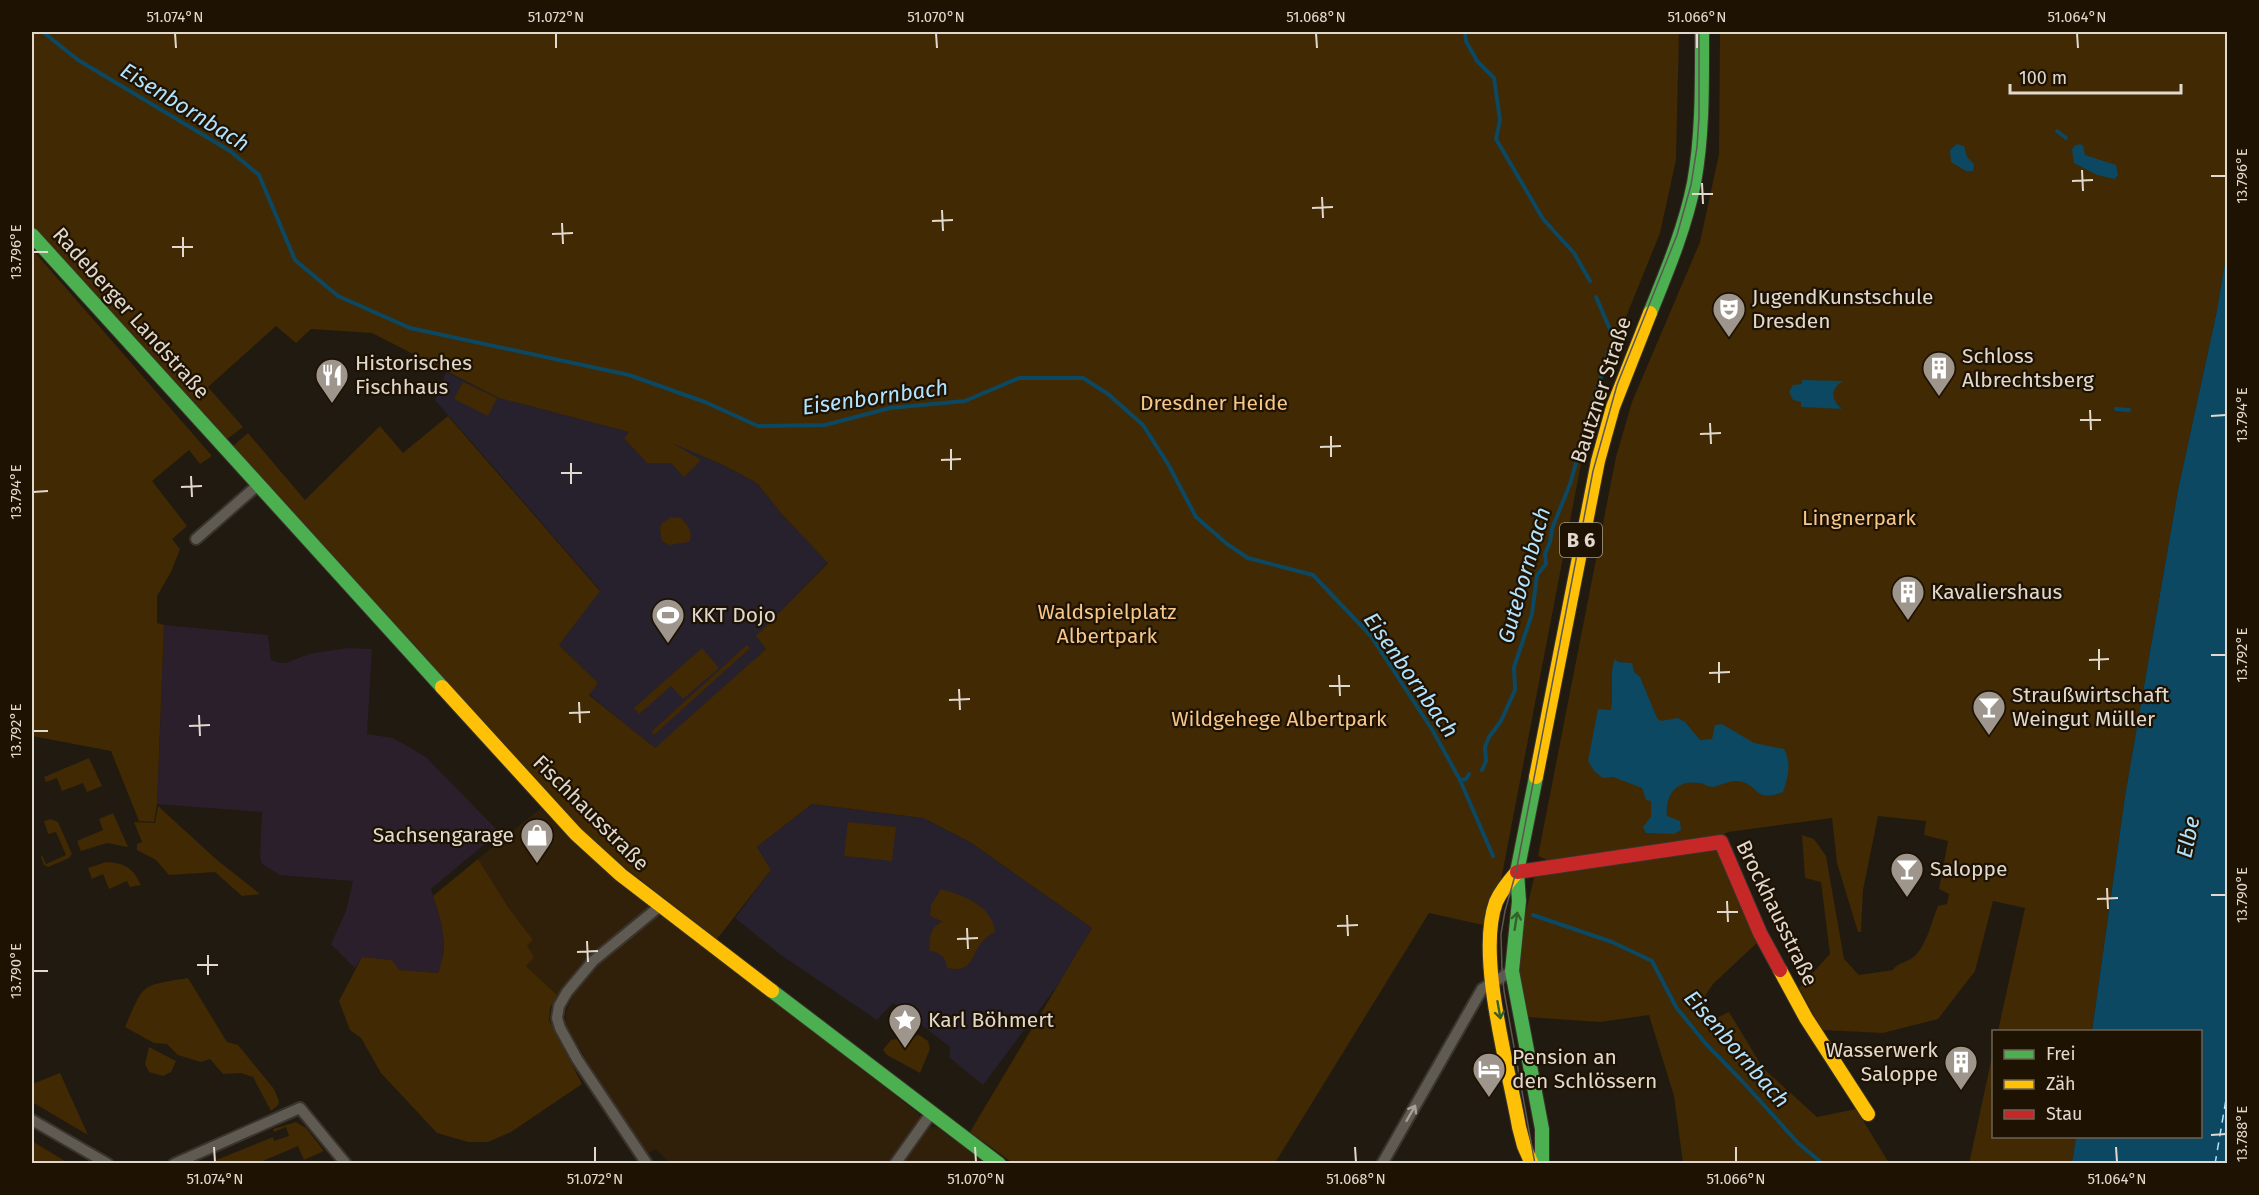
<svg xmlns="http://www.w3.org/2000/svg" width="2259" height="1195" font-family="'Fira Sans',sans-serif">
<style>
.built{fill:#30200a}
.industrial{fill:#2a1f2b}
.education{fill:#27202d}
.green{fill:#402903}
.water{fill:#0c4861}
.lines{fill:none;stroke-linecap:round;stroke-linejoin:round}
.stream{stroke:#0c4861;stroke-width:4}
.ferry{stroke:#b1e2fe;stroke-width:1.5;stroke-dasharray:8 6;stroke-linecap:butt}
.street-casing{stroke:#3a342d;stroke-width:14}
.fast-casing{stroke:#3a342d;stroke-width:16}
.slow-casing{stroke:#3a342d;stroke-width:16}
.jam-casing{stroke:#3a342d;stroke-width:16}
.street{stroke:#5f5a52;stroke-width:10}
.fast{stroke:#4caf50;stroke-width:14}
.slow{stroke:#ffc107;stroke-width:14}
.jam{stroke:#c62828;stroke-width:14}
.tram{stroke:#5c5650;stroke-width:1.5}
.oneway{stroke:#35602a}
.oneway2{stroke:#a7a096}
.ticks{fill:none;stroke:#e2d9ce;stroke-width:2}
.labels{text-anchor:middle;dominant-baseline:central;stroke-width:4.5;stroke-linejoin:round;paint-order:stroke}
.shield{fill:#1e1203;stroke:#a79d91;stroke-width:1.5}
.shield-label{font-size:20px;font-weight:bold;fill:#e2d9ce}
.poi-label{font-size:21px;fill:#e2d9ce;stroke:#1e1203;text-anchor:start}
.street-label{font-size:21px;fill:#e2d9ce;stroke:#1e1203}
.park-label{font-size:21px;fill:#f7c789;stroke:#1e1203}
.water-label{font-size:22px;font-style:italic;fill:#b1e2fe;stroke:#1e1203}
.neatline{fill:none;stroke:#e2d9ce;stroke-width:2}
.ticks-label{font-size:15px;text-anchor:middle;fill:#e2d9ce}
</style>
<rect width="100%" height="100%" fill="#211a11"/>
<g class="built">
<path d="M541,808l36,38 73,61 -10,8 8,8 10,-6h8l253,197v7l-4,8 -26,34 -218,1 -15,-15 -10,5 -80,-127v-15l7,-16 -7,-8 -9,7 -31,-29 1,-20 6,-6 -25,-33 -30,-48z"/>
<path d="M931,1127h6l48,36 -83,1 20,-29z"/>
</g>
<path class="industrial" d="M164,625l104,10 3,25 9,3h6l23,-9 38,-6 25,1 -5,85 26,4 33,19 73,75 -68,57 13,42 -2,32 -4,10 -39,-3 -8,-10 -29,-3 -7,11 -24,-24 15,-33 7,-30 -73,-6 -18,-11 -2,-7 2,-45 -105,-8z"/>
<g class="education">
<path d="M446,372l53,26 180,47 42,19 36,19 23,29 48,50 -71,74 9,13 -111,100 -66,-55 9,-11 -39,-38 41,-55 -165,-190z"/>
<path d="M812,804l111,14 47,24 122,86 -29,50 -80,107 -34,-28 1,-10 -57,-44 -16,17 -96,-65 -46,-37 36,-48 -14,-23z"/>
</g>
<g class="green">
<path d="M32,32h1647l-3,128 -16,73 -66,163 -102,531 -63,-14 -154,250h-262l-43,-31 122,-204 -122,-86 -47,-24 -111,-14 -55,43 14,23 -54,69 -115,-89 -20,-20 -349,-384 15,-13 57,67 75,-74 23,27 45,-37 152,175 -41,54 39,38 -9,12 66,53 111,-99 -10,-13 72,-73 -48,-51 -23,-29 -36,-19 -49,-21 29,17 -17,17 -13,-14h-24l-23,-25 5,-6 -130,-34 -127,-65 -61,-4 -15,14 -20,-17 -68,61 35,40 -16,12 -195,-214z"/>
<path d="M1720,32h507v219l-11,64 -38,175 -53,306 -33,235h-94l27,-123 -32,-7 -18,70 -37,48 -55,14 -61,-3 -23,-42 31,-34 -9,-72 -16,-4 -3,-43 12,4 12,17 18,103 15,16 34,-5c5,-8 16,-8 23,-15 12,-14 15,-32 22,-49l9,-2 2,-10 -10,-5 9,-48 -24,-6 2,-14 -48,-5 -15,74 -2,42h-3l-21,-69 -5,-45 -104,14 -12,7 -169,21 -9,-4 78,-399 16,-55 68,-160 19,-88z"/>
<path d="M32,249l180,207 -12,8 -11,-14 -37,31 35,45 -15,13 8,10 -9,23 -14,24v27l7,2 -7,179 -3,18 -15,-1 -28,-70 -79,-15z"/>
<path d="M463,382l34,16 -9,18 -34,-17z"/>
<path d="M671,517l10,1c6,6 13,16 8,24l-20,3 -7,-4 -2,-11 1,-6z"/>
<path d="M747,645l3,3 -96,87 -3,-3z"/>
<path d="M702,648l17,20 -36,31 -12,-13 -32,28 -5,-6z"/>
<path d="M89,758l13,28 -15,6 -4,-9 -21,8 -5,-13 -11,4 -2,-5z"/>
<path d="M158,806l59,54 43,34 -18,2 -27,-24 -46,3 -13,-15 -19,-10v-6l5,-2 -8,-20 21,1z"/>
<path d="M113,813l15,34 -21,-4 -26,8 -4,-10 26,-11 -4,-11z"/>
<path d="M51,819l7,3 14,32 -3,4 -21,9 -4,-2 -3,-8 1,-2 4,9 20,-9 -10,-23 -8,2 -4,-13z"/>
<path d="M848,822l48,5 -4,34 -48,-5z"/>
<path d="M1717,847l42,94 -46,43 -12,18 9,19 19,-9 34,56 54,49 39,-8 33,54h-206l-9,-67 -25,-81 -49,7 -73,-5c-2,-14 -6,-28 -7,-42 -4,-32 7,-66 14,-97l12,-7z"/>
<path d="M478,859l30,48 25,33 -6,6 7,11 -8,9 31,29 -7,13 -1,12 33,64 -71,48 -23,10h-20l-31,-9 -56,-60 -20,-35 -11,-8 -11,-29 23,-44 30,3 7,10 39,3c11,-28 4,-50 -5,-77z"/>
<path d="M106,862c19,1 27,6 35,23l-11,2 -3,-6 -18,8 -6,-15 -11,5 -4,-11z"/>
<path d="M941,889c22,6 52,17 54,43 -28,13 -15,43 -48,36 -1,-11 -7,-16 -17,-17 -2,-12 1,-26 13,-29l-13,-6 1,-11z"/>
<path d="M188,978l39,64 11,3 36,44 5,12 -1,4 -7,6 -18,-34 -12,-4 -18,1 -13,-15 -9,3 -23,-7 -11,-11 -13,-1 -29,-16c20,-45 15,-41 63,-49z"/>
<path d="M919,1035l9,6 2,8 -10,24 -33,-18 -4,-5 8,-10z"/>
<path d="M149,1047l27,14 -5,11 -8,4 -14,-4 -4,-8z"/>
<path d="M1993,1052l1,84 82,1 -4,26 -103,1z"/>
<path d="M60,1073l28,62 -56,-33v-18z"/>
<path d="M296,1122l10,6 18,23 -20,9 -6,-14 -40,17h-49l64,-26 1,4 15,-5 -3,-9 -12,5 -1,-3z"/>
<path d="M32,1141l36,22h-36z"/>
</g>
<g class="water">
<path d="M1957,144l7,2 3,11 7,7 -1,7h-7l-15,-9 -1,-12z"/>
<path d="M2080,144l3,2 2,9 31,10 2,10 -3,4 -18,-4 -23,-12 -2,-13 2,-4z"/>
<path d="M2227,251v912h-155l4,-26 124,-1v-104l-108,-1 33,-235 53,-306 38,-175z"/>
<path d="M1802,380l41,1c-13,7 -12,20 -1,28l-41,-2v-5l-8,-2 -4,-8 4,-7 9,-1z"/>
<path d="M1615,659l3,3 14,1 2,9 6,5 17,41 4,3 17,-3 7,4 15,18 12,-1 3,-14 7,-1 32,19 30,6c8,14 4,28 -1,43 -31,12 -23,-10 -47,-11 -7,0 -15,4 -23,6 -5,0 -8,-3 -13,-4 -24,-4 -35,12 -33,33l13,5 1,9 -7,4 -28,-1 -3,-6 8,-10v-16l-5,-1 -4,-12 -29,-11 -10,1 -9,-7 -6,-10 10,-52 13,1c3,-15 -2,-39 4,-51z"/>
</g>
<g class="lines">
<g class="stream">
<path d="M43,32l35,28 152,91 29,24 36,85 43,36 72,32 219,47 76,27 53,24 67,-1 65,-17 75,-7 54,-23h64l25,16 35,31 25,39 28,53 31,27 21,14 65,17 58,61 62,95 27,49 33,76"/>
<path d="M1465,32l1,9 11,20 17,17 6,42 -4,19 47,80 31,34 16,28"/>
<path d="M2057,131l9,7"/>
<path d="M1596,297l16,37"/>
<path d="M2116,409l13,1"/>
<path d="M1482,770l4,-9 -1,-14 4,-10 12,-16 14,-31 -1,-23 18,-53 5,-39 9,-11 -1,-10 5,-12 2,-13 18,-45 38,-132"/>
<path d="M1460,780l6,-1 3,-5"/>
<path d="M1533,915l79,27 40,19 24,46 30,37 37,38 55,61 25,21"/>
</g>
<path class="ferry" d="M2215,1164l13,-76"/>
<defs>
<g id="street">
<path d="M196,539l63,-55"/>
<path d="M32,1120l76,44"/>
<path d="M174,1164l126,-56 46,56"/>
<path d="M647,1164l-70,-105 -17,-31 -3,-10 2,-12 8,-14 26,-31 67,-55"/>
<path d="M895,1164l37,-52"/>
<path d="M1382,1164l100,-175 30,-18"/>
</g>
<g id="fast">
<path d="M32,235l410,452"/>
<path d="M1650,313c17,-42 35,-85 44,-130 9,-50 8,-101 8,-151"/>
<path d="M1536,777l-19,95 2,29 -7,70 30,158v35"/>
<path d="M772,991l227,173"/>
</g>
<g id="slow">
<path d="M442,687l134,147 45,41 151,116"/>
<path d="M1536,777l62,-316 15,-54 37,-94"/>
<path d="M1517,872c-8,9 -16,19 -21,30 -20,54 13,167 23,225l5,19 8,18"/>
<path d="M1780,970l26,48 62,96"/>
</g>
<path id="jam" d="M1517,872l204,-30 39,91 20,37"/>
</defs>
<use href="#street" class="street-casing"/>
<use href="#fast" class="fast-casing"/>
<use href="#slow" class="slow-casing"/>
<use href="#jam" class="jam-casing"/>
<use href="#street" class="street"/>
<use href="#fast" class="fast"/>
<use href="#slow" class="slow"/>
<use href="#jam" class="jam"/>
<path class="tram" d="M1535,1164l-31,-173 -2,-21 -1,-36 4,-23 11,-39 77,-401 24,-86 60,-150 14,-50 6,-38 2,-30v-85"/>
</g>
<defs><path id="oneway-shaft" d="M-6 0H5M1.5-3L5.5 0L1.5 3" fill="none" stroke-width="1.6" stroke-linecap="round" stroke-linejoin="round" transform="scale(1.5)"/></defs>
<g class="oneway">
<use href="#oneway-shaft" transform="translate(1516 921) rotate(-81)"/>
<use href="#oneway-shaft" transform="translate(1499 1010) rotate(80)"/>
</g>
<use class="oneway2" href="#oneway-shaft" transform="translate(1411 1113) rotate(-60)"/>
<path class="ticks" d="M175,33l1,15M556,33v15M936,33l1,15M1316,33l1,15M1697,33v15M2077,33l1,15M2082,170l1,21M2211,176h15M2072,181l21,-1M1702,183l1,21M1692,194h21M1322,197l1,21M1312,208l21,-1M942,210l1,21M932,221l21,-1M562,223l1,21M552,234l21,-1M183,237v20M172,247h21M33,252h15M2090,410l1,20M2211,416l15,-1M2080,420h21M1710,423l1,21M1700,434l21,-1M1331,436v21M1320,447l21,-1M951,449v21M941,460l20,-1M571,463v21M561,473h21M191,476l1,21M181,487l21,-1M33,492l15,-1M2099,649v21M2211,655h15M2089,660l20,-1M1719,662v21M1709,673l21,-1M1339,675l1,21M1329,686h21M959,689l1,21M949,700l21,-1M579,702l1,21M569,713l21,-1M199,715l1,21M189,726l21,-1M33,731h15M2107,888l1,21M2211,895h15M2097,899l21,-1M1727,901l1,21M1717,912h21M1347,915l1,21M1337,926l21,-1M967,928l1,21M957,939l21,-1M587,941l1,21M577,952l21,-1M208,955v20M197,965h21M33,971h15M2211,1135l15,-1M214,1147l1,15M595,1147v15M975,1147l1,15M1355,1147l1,15M1736,1147v15M2116,1147l1,15"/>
<defs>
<symbol id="theatre-pin" viewBox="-11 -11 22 30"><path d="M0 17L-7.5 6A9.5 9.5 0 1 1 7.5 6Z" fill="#9e968c" stroke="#1e1203"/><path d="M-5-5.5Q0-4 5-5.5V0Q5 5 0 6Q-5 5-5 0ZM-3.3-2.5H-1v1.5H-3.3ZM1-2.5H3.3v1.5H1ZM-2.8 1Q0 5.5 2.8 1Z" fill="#fff"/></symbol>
<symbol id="building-pin" viewBox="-11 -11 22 30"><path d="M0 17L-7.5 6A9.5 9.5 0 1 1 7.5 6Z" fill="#9e968c" stroke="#1e1203"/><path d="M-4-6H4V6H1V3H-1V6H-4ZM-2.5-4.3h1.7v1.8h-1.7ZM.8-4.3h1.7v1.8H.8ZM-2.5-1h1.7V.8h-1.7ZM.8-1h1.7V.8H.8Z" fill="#fff"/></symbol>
<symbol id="restaurant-pin" viewBox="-11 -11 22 30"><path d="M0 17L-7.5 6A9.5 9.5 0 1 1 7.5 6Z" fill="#9e968c" stroke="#1e1203"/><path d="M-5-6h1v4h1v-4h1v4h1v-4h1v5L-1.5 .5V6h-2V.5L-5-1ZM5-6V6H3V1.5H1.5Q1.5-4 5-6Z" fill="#fff"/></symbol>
<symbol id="stadium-pin" viewBox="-11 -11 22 30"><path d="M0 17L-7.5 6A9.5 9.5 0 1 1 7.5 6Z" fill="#9e968c" stroke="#1e1203"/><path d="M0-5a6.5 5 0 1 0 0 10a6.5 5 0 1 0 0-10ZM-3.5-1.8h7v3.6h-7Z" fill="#fff"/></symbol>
<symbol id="bar-pin" viewBox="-11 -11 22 30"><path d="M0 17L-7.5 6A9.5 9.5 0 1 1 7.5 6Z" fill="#9e968c" stroke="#1e1203"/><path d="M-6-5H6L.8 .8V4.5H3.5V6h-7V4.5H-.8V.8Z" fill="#fff"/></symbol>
<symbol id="shop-pin" viewBox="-11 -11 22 30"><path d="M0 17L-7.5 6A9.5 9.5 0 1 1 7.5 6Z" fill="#9e968c" stroke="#1e1203"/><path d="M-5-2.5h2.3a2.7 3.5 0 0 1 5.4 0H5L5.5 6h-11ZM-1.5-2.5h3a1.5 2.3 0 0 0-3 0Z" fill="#fff"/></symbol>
<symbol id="sight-pin" viewBox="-11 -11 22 30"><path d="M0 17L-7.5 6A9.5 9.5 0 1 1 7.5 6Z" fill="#9e968c" stroke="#1e1203"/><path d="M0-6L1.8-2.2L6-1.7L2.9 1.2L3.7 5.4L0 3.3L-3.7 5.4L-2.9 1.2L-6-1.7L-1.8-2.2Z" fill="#fff"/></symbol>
<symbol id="hotel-pin" viewBox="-11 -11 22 30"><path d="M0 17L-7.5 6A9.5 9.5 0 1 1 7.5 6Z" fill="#9e968c" stroke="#1e1203"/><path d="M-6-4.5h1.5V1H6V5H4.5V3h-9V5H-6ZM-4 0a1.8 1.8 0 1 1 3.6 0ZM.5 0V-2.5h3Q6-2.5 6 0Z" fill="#fff"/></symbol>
</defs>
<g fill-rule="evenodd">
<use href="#theatre-pin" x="1710" y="290" width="38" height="52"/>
<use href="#building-pin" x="1920" y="349" width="38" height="52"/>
<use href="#restaurant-pin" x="313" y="356" width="38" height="52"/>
<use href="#building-pin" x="1889" y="573" width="38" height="52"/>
<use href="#stadium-pin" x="649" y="596" width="38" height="52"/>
<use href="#bar-pin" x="1970" y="688" width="38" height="52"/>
<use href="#shop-pin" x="518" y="816" width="38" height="52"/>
<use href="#bar-pin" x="1888" y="850" width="38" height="52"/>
<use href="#sight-pin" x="886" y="1001" width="38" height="52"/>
<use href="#building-pin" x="1942" y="1043" width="38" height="52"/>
<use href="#hotel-pin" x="1470" y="1050" width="38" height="52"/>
</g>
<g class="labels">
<rect class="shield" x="1560" y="523" width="42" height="34" rx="4.5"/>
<g class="shield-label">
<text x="1581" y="540">B 6</text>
</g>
<g class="poi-label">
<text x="1752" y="297">JugendKunstschule<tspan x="1752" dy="24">Dresden</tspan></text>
<text x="1962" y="356">Schloss<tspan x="1962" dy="24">Albrechtsberg</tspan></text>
<text x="355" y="363">Historisches<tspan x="355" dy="24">Fischhaus</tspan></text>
<text x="1931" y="592">Kavaliershaus</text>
<text x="691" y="615">KKT Dojo</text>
<text x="2012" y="695">Straußwirtschaft<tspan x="2012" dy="24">Weingut Müller</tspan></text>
<text x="514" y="835" text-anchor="end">Sachsengarage</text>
<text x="1930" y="869">Saloppe</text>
<text x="928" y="1020">Karl Böhmert</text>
<text x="1938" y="1050" text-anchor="end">Wasserwerk<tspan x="1938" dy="24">Saloppe</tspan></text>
<text x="1512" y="1057">Pension an<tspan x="1512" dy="24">den Schlössern</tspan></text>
</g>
<g class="street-label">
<text transform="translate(131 313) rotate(48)">Radeberger Landstraße</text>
<text transform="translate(1601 390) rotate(-72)">Bautzner Straße</text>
<text transform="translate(591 813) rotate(45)">Fischhausstraße</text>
<text transform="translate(1777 913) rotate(64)">Brockhausstraße</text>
</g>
<g class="park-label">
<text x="1214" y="403">Dresdner Heide</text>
<text x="1859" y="518">Lingnerpark</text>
<text x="1107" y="612">Waldspielplatz<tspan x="1107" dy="24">Albertpark</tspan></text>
<text x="1279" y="719">Wildgehege Albertpark</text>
</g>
<g class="water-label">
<text transform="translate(185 107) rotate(32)">Eisenbornbach</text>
<text transform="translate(875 397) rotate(-8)">Eisenbornbach</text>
<text transform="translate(1524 575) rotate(-74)">Gutebornbach</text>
<text transform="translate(1411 675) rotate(55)">Eisenbornbach</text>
<text transform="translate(2188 837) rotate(-78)">Elbe</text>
<text transform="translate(1737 1049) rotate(49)">Eisenbornbach</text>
</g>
</g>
<rect width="2259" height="1195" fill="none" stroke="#1e1203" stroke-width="66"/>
<rect x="1992" y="1030" width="210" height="108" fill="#1e1203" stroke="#6c6254" stroke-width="1.5"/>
<rect x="2004" y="1050" width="30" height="9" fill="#4caf50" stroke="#6c6254" stroke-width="1.5"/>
<text x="2046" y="1060" font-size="18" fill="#e2d9ce">Frei</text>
<rect x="2004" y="1080" width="30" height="9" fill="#ffc107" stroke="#6c6254" stroke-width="1.5"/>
<text x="2046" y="1090" font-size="18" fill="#e2d9ce">Zäh</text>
<rect x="2004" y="1110" width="30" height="9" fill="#c62828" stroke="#6c6254" stroke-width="1.5"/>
<text x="2046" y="1120" font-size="18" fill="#e2d9ce">Stau</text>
<path d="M2010 84v9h171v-9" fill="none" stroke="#e2d9ce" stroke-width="3"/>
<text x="2019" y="84" font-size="18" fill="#e2d9ce" stroke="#1e1203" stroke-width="4.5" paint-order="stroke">100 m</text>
<rect x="33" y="33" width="2193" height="1129" class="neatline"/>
<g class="ticks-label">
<text x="175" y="22">51.074°N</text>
<text x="556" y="22">51.072°N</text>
<text x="936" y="22">51.070°N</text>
<text x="1316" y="22">51.068°N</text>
<text x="1697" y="22">51.066°N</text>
<text x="2077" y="22">51.064°N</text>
<text transform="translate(2242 176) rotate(-90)" y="5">13.796°E</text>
<text transform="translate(16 252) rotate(-90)" y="5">13.796°E</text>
<text transform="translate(2242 415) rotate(-90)" y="5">13.794°E</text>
<text transform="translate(16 492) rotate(-90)" y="5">13.794°E</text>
<text transform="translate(2242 655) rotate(-90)" y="5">13.792°E</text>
<text transform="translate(16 731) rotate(-90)" y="5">13.792°E</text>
<text transform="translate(2242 895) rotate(-90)" y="5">13.790°E</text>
<text transform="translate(16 971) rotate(-90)" y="5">13.790°E</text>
<text transform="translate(2242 1134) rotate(-90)" y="5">13.788°E</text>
<text x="215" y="1184">51.074°N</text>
<text x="595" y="1184">51.072°N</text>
<text x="976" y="1184">51.070°N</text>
<text x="1356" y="1184">51.068°N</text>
<text x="1736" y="1184">51.066°N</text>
<text x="2117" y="1184">51.064°N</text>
</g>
</svg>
